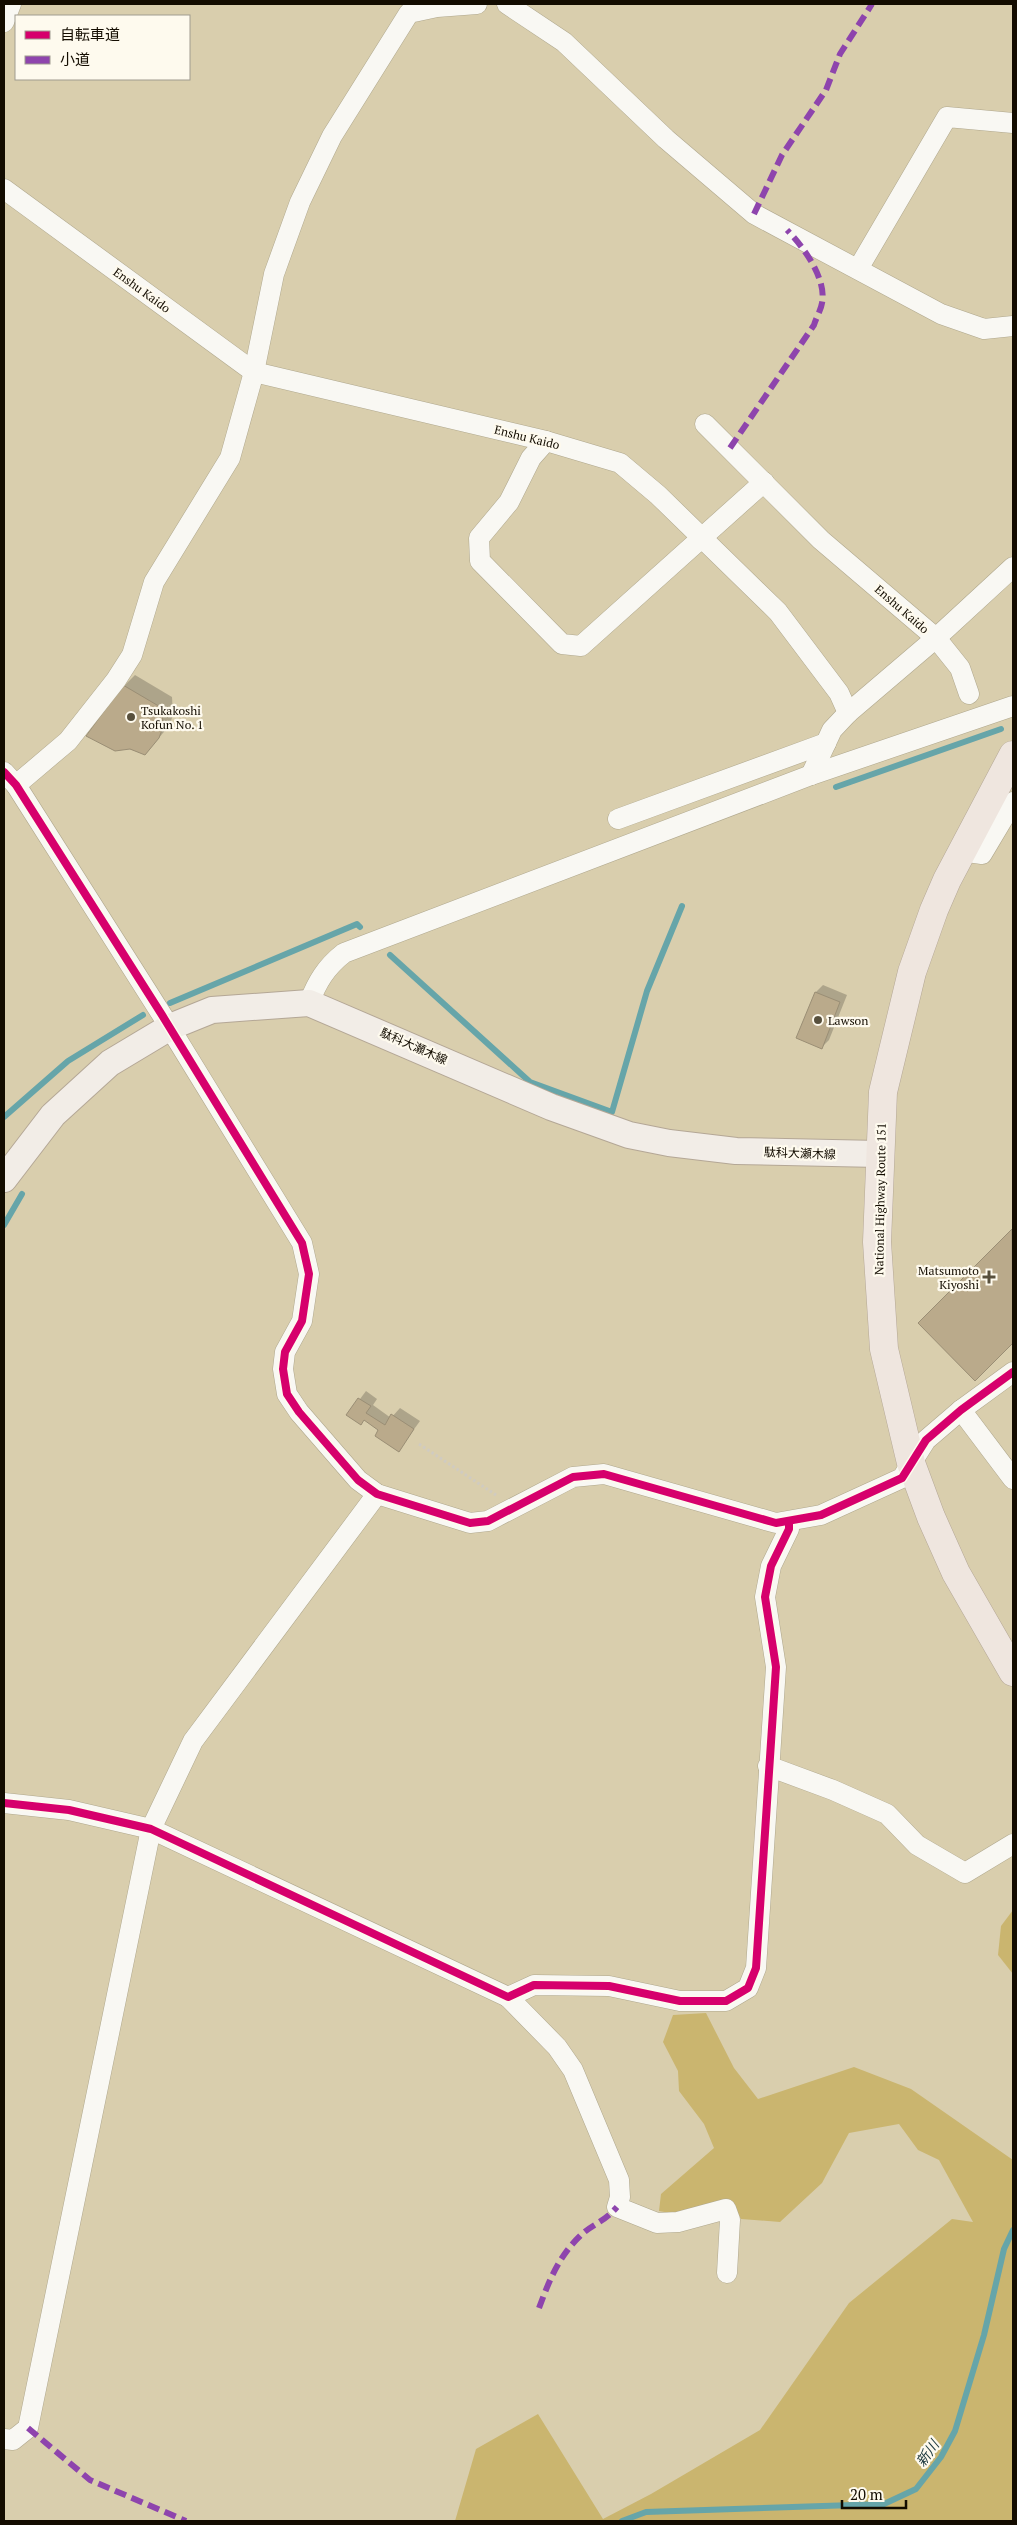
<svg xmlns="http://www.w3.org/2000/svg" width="1017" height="2525" font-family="'PT Serif','Noto Sans JP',serif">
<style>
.forest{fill:#cab56f}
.shadow{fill:#0003}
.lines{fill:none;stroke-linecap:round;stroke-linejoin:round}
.stream{stroke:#66a5a9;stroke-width:6}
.building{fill:#baaa8b;stroke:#9a8e75}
.minor-casing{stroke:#afa78d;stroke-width:21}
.major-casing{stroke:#b4a796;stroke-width:28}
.highway-casing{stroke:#b4a796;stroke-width:29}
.path{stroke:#d0cbc1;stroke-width:3;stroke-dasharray:2.5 2.5;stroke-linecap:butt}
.minor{stroke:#f9f8f3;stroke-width:20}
.major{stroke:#f2ede7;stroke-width:26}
.highway{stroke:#efe6df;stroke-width:28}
.quiet{stroke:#8e44ad;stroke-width:6;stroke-dasharray:12 6;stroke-linecap:butt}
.cycleway-casing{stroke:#fefaee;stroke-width:11}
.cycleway{stroke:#d6006c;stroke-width:8}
.poi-dot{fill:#58503d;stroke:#fefaee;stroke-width:2}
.labels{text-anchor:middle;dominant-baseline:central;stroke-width:4.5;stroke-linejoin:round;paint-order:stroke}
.street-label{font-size:12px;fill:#130c00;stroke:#fefaee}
.poi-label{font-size:12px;fill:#130c00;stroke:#fefaee;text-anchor:start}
.water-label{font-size:14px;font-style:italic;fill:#19363c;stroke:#fefaee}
</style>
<rect width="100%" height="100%" fill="#d9cead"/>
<g class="forest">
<path d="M1013,1910v64l-15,-19 3,-29z"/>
<path d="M706,2013l28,55 24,31 96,-32 57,22 102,71v361h-558l21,-72 62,-35 65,105 48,-25 109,-64 89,-127 103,-84 21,3 -34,-62 -21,-10 -19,-26 -50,9 -27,50 -42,39 -39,-3 -12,-19 -53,14 -17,-3 2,-17 53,-46 -10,-24 -25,-33 -1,-20 -15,-29 10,-27z"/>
</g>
<g class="shadow">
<path d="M135,675l37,22 1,18 -4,11 -24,28 -57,-18 36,-50z"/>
<path d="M823,985l24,10 -18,45 -7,7 -6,-55z"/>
<path d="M1013,1230v111l-38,39 -56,-57z"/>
<path d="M366,1391l11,8 -4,6 18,13 9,-10 20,13 -21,29 -19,-20 -15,-11 -17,-4z"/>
</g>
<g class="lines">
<g class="stream">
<path d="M836,787l165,-58"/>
<path d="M390,955l140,127 82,30 35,-121 35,-85"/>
<path d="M170,1003l187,-79 3,3"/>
<path d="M4,1117l64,-56 75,-46"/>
<path d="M4,1225l18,-31"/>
<path d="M622,2521l24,-9 238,-8 32,-15 25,-32 14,-26 29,-96 20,-86 9,-19"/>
</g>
</g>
<g class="building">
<path d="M123,685l39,23 1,19 -4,11 -14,17 -15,-6 -15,2 -29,-15z"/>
<path d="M815,992l25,10 -18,47 -26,-11z"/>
<path d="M1012,1229l1,114 -38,38 -57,-58z"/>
<path d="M358,1398l13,8 -5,7 19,12 6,-11 23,15 -15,23 -24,-16 3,-6 -14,-10 -3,5 -15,-10z"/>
</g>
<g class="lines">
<defs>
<g id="minor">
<path d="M507,4l57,38 102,97 88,75 187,100 43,15 29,-3"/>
<path d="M4,22l7,-18"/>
<path d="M4,189l250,183 292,69 74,22 38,32 120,117 61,81 9,20"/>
<path d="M858,269l89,-152 66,6"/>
<path d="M705,424l116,116 115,98 24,30 9,26"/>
<path d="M546,441l-15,17 -22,44 -30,36 1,23 82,83 19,2 183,-164"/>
<path d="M4,772l12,13 146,230 140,228 7,31 -7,47 -17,31 -2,17 4,25 12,18 59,68 19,14 93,29 18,-2 85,-44 31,-3 172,49 45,-8 81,-37 24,-38 35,-30 52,-38"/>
<path d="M811,775l21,-45 16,-17 88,-75 77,-71"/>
<path d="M16,785l52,-44 48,-61 16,-25 22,-73 76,-124 24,-86 20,-98 26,-72 32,-66 77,-123 28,-6 40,-3"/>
<path d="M618,819l208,-76"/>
<path d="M961,851l21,3 31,-52"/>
<path d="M309,1003c8,-21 17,-36 35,-50l467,-178 202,-69"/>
<path d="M961,1410l52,69"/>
<path d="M768,1766l65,24 54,24 30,31 48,28 48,-29"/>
<path d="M4,1803l65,7 82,19 357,168 26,-12 75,1 71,15h46l22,-13 8,-20 20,-301 -11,-70 6,-31 18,-37v-7"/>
<path d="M508,1997l49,50 16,23 46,110 1,17 -3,10 40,16 21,-1 48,-13 4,11 -3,53"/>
<path d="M4,2439l9,1 15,-12 123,-599 42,-88 184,-247"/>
</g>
<path id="major" d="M4,1179l49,-64 57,-52 60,-36 42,-17 97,-7 242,104 78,28 40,8 67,8 143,3"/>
<path id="highway" d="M1013,755l-66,125 -13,30 -22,62 -29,120 -6,150 7,107 27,114 20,54 25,56 57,99"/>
</defs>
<use href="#minor" class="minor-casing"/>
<use href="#major" class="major-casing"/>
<use href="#highway" class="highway-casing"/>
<path class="path" d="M419,1444l77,51"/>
<use href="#minor" class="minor"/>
<use href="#major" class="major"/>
<use href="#highway" class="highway"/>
<g class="quiet">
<path d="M754,214l28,-59 44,-65 14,-36 32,-50"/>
<path d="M730,448l84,-123c2,-7 7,-15 8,-22 5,-24 -19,-57 -35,-73"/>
<path d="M539,2308c10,-27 20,-52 41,-72 12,-12 23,-13 37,-29"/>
<path d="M28,2428l62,52 96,41"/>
</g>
<defs>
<g id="cycleway">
<path d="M4,772l12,13 146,230 140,228 7,31 -7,47 -17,31 -2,17 4,25 12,18 59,68 19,14 93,29 18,-2 85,-44 31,-3 172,49 45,-8 81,-37 24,-38 35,-30 52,-38"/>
<path d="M4,1803l65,7 82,19 357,168 26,-12 75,1 71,15h46l22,-13 8,-20 20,-301 -11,-70 6,-31 18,-37v-7"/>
</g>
</defs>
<use href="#cycleway" class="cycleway-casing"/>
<use href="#cycleway" class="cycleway"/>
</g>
<g class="poi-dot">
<circle cx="131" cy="717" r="5"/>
<circle cx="818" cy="1020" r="5"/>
<path d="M986.5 1269.5h5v5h5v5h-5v5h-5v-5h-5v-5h5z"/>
</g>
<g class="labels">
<g class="street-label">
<text transform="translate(142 290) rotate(36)">Enshu Kaido</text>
<text transform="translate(527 437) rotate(14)">Enshu Kaido</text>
<text transform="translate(902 609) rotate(41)">Enshu Kaido</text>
<text transform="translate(414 1046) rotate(24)">駄科大瀬木線</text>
<text transform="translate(800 1153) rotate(2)">駄科大瀬木線</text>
<text transform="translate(880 1199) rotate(-89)">National Highway Route 151</text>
</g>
<g class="poi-label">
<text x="141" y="710">Tsukakoshi<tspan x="141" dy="14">Kofun No. 1</tspan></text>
<text x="828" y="1020">Lawson</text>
<text x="979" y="1270" text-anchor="end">Matsumoto<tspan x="979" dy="14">Kiyoshi</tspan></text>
</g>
<g class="water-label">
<text transform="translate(927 2453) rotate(-55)">新川</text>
</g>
</g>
<rect width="1017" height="2525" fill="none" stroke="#130c00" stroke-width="10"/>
<rect x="15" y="15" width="175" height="65" fill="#fefaee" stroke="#a09b8f"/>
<rect x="25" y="31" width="25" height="8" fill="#d6006c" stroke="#a09b8f"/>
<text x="60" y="40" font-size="15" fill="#130c00">自転車道</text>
<rect x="25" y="56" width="25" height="8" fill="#8e44ad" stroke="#a09b8f"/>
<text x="60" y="65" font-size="15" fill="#130c00">小道</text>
<path d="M842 2500v8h64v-8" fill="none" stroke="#130c00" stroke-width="2.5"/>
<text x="850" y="2500" font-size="15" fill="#130c00" stroke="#fefaee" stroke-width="4" paint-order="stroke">20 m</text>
</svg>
